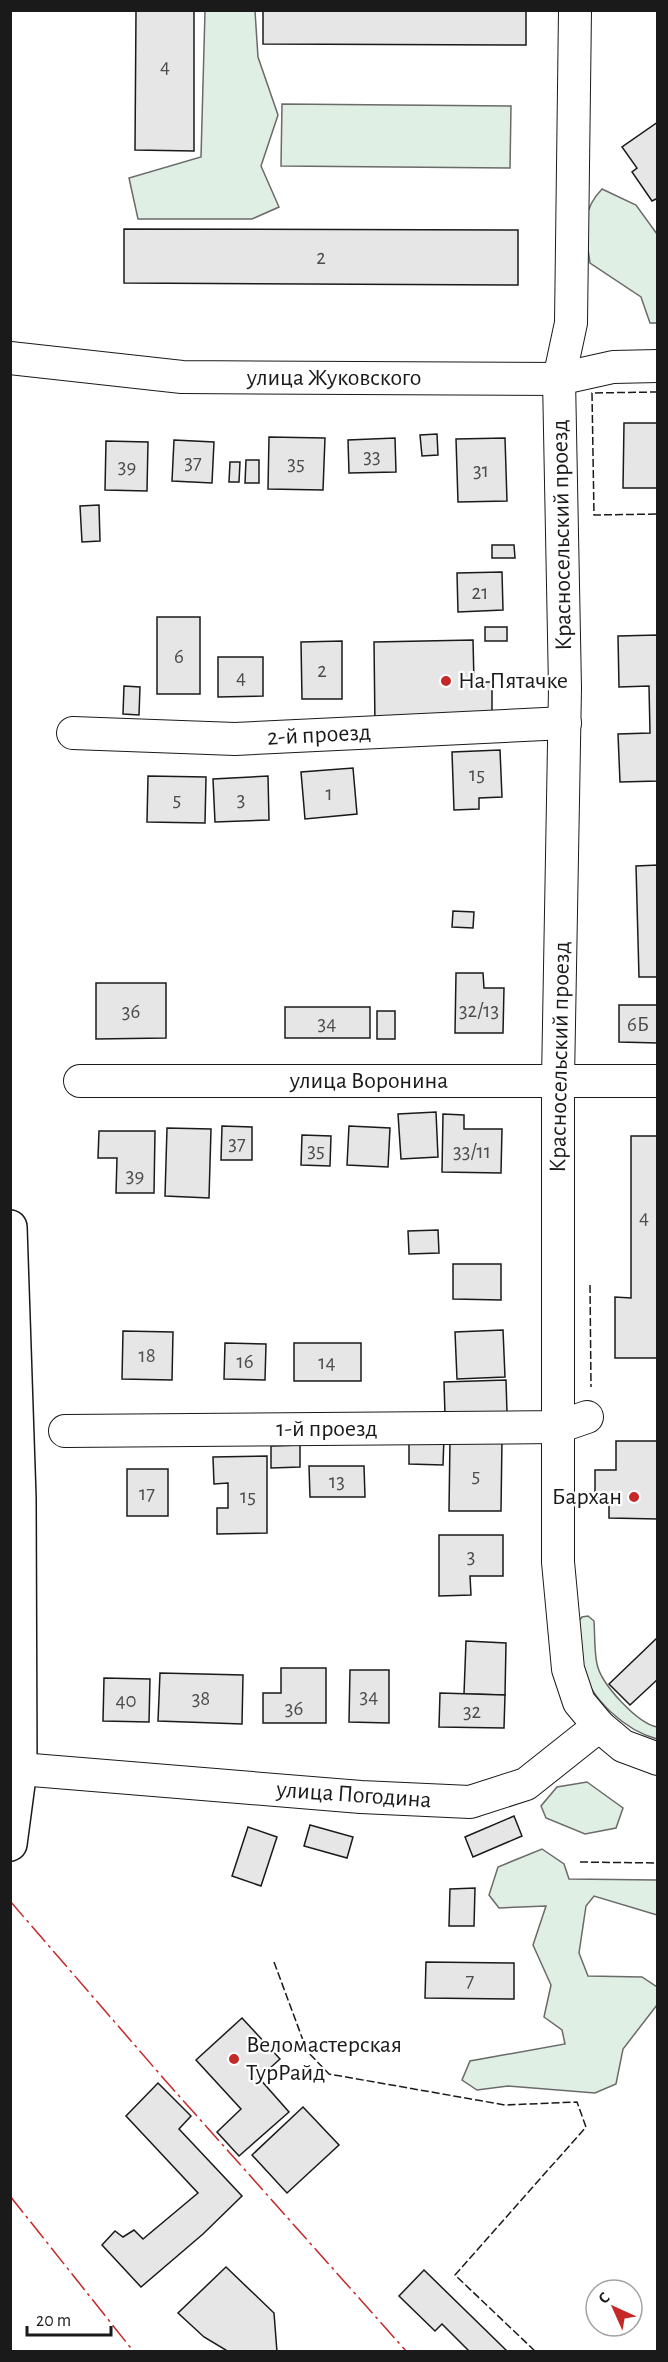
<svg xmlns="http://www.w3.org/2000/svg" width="668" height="2362" font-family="'Alegreya Sans',sans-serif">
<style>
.green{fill:#e0efe3;stroke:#6a6a6a;stroke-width:1.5}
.building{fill:#e6e6e6;stroke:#1a1a1a;stroke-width:1.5}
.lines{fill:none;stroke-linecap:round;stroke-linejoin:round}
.minor-casing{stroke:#1a1a1a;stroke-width:34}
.major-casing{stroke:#1a1a1a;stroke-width:36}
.minor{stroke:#fff;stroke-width:32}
.major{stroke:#fff;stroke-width:33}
.fence{stroke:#1a1a1a;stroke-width:1.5;stroke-dasharray:8 3;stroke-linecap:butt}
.power{stroke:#c62828;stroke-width:1.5;stroke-dasharray:21 4.5 3 4.5;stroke-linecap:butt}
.poi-dot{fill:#c62828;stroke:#fff;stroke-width:2}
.labels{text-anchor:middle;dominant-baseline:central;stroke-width:4.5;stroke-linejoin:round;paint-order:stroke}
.number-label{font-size:21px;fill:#4d4d4d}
.street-label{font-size:24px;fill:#1a1a1a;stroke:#fff}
.poi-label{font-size:24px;fill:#1a1a1a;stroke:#fff;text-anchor:start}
</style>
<rect width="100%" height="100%" fill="#fff"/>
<g class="green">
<path d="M205,11h50l3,46 20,58 -17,51 18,41 -27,12h-114l-9,-41 72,-21z"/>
<path d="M282,104l229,2 -1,62 -229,-2z"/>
<path d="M602,189l34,16 21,29v89h-7l-9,-26 -51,-34c-4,-30 -11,-50 12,-74z"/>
<path d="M588,1616l6,5c1,14 0,29 3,43 4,20 40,59 60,63v12c-30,-8 -67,-39 -74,-71 -4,-14 -3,-31 -5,-46l4,-5z"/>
<path d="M587,1782l36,26 -7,20 -31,6 -39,-16 -5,-12 16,-19z"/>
<path d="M542,1849l22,15 5,15 88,1v35l-63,-19 -8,10 -7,47 9,23 54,1 15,10v18l-34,44 -7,35 -21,9 -87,-7 -31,4 -15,-10 8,-19 95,-17 -3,-14 -18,-13 7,-32 -18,-40 13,-39 -47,2 -10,-13 9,-28z"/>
</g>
<g class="building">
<path d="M136,10h58v141l-59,-1z"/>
<path d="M263,10h263v35l-263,-1z"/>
<path d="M658,122v76l-6,3 -20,-29 5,-4 -15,-21z"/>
<path d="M124,229l394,1v55l-394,-2z"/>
<path d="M624,423h34v65h-35z"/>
<path d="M437,434l1,21 -16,1 -2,-21z"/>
<path d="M269,437l56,1 -2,52 -55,-1z"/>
<path d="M395,438l1,34 -47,1 -1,-33z"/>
<path d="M505,438l2,63 -49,1 -2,-63z"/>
<path d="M174,440l40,2 -2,41 -40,-2z"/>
<path d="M106,441l42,1 -1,49 -42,-1z"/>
<path d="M246,460h13v23h-14z"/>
<path d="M230,462h10l-1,20h-10z"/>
<path d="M99,505l1,36 -18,1 -2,-36z"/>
<path d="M492,545h22l1,13h-23z"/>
<path d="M502,572l1,38 -45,2 -1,-39z"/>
<rect x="157" y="617" width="43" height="77"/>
<rect x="485" y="627" width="22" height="14"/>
<path d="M658,635v146l-38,1 -2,-48 32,-1 -1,-47 -30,1 -1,-51z"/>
<path d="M473,640l1,42h18v42l-117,2 -1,-84z"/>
<path d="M342,641v58h-40l-1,-57z"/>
<path d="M218,657h45v39l-45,1z"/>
<path d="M124,686l16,1 -1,28 -16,-1z"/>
<path d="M500,750l2,47 -23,1v11l-25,1 -2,-58z"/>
<path d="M353,768l4,46 -52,5 -4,-47z"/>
<path d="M148,776l58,1 -1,46 -58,-1z"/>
<path d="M268,776l1,44 -54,2 -2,-43z"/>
<path d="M658,865v112h-19l-3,-111z"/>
<path d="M453,911l21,1 -1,16 -21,-1z"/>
<path d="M456,973h27l1,15h20l-1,45h-48z"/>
<path d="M96,983h70v55l-70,1z"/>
<path d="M619,1005h39v38l-39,-1z"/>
<rect x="285" y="1007" width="85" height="31"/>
<rect x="377" y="1011" width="18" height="28"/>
<path d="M436,1112l2,45 -37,2 -3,-45z"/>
<path d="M443,1114l21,1v14h38l-1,44 -59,-1z"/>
<path d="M222,1126l30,1v33h-31z"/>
<path d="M349,1126l41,2 -2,39 -41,-2z"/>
<path d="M167,1128l44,1 -2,69 -44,-2z"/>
<path d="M99,1131h56l-1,62h-38l1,-35h-19z"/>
<path d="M302,1135l29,1 -1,30 -29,-1z"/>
<path d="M631,1136h27v222h-43v-61l16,1z"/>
<path d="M438,1230l1,23 -30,1 -1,-23z"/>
<path d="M453,1264h48v36l-48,-1z"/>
<path d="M503,1330l2,47 -48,2 -2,-47z"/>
<path d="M123,1331l50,1 -1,48 -50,-1z"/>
<path d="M225,1343l41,1 -1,36 -41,-1z"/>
<rect x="294" y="1343" width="67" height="38"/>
<path d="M506,1380l1,33 -62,2 -1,-33z"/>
<path d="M409,1436l35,1 -1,28 -34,-1z"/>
<path d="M450,1439h52l-1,72h-52z"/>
<path d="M616,1441h42v78l-49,-1v-21h-14v-27h21z"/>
<path d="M300,1445v22l-29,1v-22z"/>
<path d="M267,1456v77l-50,1v-26h11v-25l-14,1 -1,-27z"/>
<path d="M309,1466h55l1,31h-55z"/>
<rect x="127" y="1469" width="41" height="47"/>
<path d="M439,1535h64v41h-33l1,19 -32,1z"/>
<path d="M658,1637v42l-28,26 -21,-21z"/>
<path d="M466,1641l40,2 -1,52 -41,-1z"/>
<path d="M281,1668h45v55h-63v-30h18z"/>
<path d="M350,1670h39v53l-40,-1z"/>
<path d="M160,1673l83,2 -1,49 -84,-3z"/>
<path d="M104,1678l46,1 -1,43 -46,-1z"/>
<path d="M440,1693l65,2 -1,33 -65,-1z"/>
<path d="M514,1816l8,20 -49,21 -8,-20z"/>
<path d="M310,1825l43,12 -6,21 -43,-12z"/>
<path d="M248,1827l29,10 -16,49 -29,-10z"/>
<path d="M475,1888l-1,38h-25l1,-37z"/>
<path d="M426,1962l88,1v36l-89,-1z"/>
<path d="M242,2018l38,41 -21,19 30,34 -50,44 -22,-24 24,-23 -45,-49z"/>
<path d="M158,2083l33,33 -12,13 63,67 -39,38 -62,53 -39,-42 13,-14 8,6 11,-7 9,9 55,-46 -72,-77z"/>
<path d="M303,2107l36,38 -52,48 -35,-38z"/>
<path d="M226,2267l48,46 3,39h-48l-25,-15 -26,-24z"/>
<path d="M424,2270l84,82h-38l-28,-28 -7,7 -36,-35z"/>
</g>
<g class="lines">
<defs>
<g id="minor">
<path d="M575,10l-4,313 -12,56 6,309 -7,392v482l10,107 11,33 20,24 24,20 35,13"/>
<path d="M10,358l172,19 377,2 54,-12 45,-1"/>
<path d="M73,733l162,6 330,-16"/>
<path d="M80,1081h578"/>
<path d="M65,1431l493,-4 29,-10"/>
<path d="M20,1769l341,28 109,5 56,-18 73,-58"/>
</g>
<path id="major" d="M10,1227l9,271 1,271 -10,75"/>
</defs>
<use href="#minor" class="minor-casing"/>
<use href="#major" class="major-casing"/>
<use href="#minor" class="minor"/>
<use href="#major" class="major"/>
<g class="fence">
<path d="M658,392l-66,1 2,122 64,-1"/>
<path d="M590,1285l1,102"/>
<path d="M580,1862l78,1"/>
<path d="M274,1962l33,89 22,23 176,31 72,-3 9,25 -131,148 81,77"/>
</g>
<g class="power">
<path d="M10,1901l154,178 243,273"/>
<path d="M10,2196l124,156"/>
</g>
</g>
<g class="poi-dot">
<circle cx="446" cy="681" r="6"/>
<circle cx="634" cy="1497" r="6"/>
<circle cx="234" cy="2059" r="6"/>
</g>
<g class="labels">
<g class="number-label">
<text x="165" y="66">4</text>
<text x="321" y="257">2</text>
<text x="372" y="456">33</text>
<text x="193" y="462">37</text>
<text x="296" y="463">35</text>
<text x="127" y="466">39</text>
<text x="481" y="470">31</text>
<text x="480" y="592">21</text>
<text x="179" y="656">6</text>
<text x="322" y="670">2</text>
<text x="241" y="677">4</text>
<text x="477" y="774">15</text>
<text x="329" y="793">1</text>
<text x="177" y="799">5</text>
<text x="241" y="799">3</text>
<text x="479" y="1010">32/13</text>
<text x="131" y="1011">36</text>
<text x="327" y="1023">34</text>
<text x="638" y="1024">6Б</text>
<text x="237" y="1143">37</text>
<text x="316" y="1150">35</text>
<text x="472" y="1151">33/11</text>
<text x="135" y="1175">39</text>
<text x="644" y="1217">4</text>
<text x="147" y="1355">18</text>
<text x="245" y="1361">16</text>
<text x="327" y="1362">14</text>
<text x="476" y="1475">5</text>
<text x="337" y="1481">13</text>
<text x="147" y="1493">17</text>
<text x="248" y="1496">15</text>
<text x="471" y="1556">3</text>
<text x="369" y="1696">34</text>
<text x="201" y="1698">38</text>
<text x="126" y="1700">40</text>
<text x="294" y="1708">36</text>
<text x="472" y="1711">32</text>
<text x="470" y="1980">7</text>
</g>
<g class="street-label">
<text x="334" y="378">улица Жуковского</text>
<text transform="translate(562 535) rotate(-91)">Красносельский проезд</text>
<text transform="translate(319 735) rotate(-3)">2-й проезд</text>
<text transform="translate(560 1057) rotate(-89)">Красносельский проезд</text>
<text x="369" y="1081">улица Воронина</text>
<text x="327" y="1429">1-й проезд</text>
<text transform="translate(354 1795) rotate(4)">улица Погодина</text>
</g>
<g class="poi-label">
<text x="458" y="681">На Пятачке</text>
<text x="622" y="1497" text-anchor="end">Бархан</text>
<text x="246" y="2045">Веломастерская<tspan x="246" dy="28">ТурРайд</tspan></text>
</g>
</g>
<rect width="668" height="2362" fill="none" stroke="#1a1a1a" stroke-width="24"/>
<g transform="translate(614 2308) rotate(315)"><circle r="28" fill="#ffffff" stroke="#a3a3a3" stroke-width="1.5"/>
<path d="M0-4.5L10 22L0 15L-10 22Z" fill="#c62828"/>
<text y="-9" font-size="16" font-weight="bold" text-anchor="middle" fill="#1a1a1a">С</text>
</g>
<path d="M27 2326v9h84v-9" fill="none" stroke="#1a1a1a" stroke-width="3"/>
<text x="36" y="2326" font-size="18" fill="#1a1a1a" stroke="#ffffff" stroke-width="4.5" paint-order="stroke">20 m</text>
</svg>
